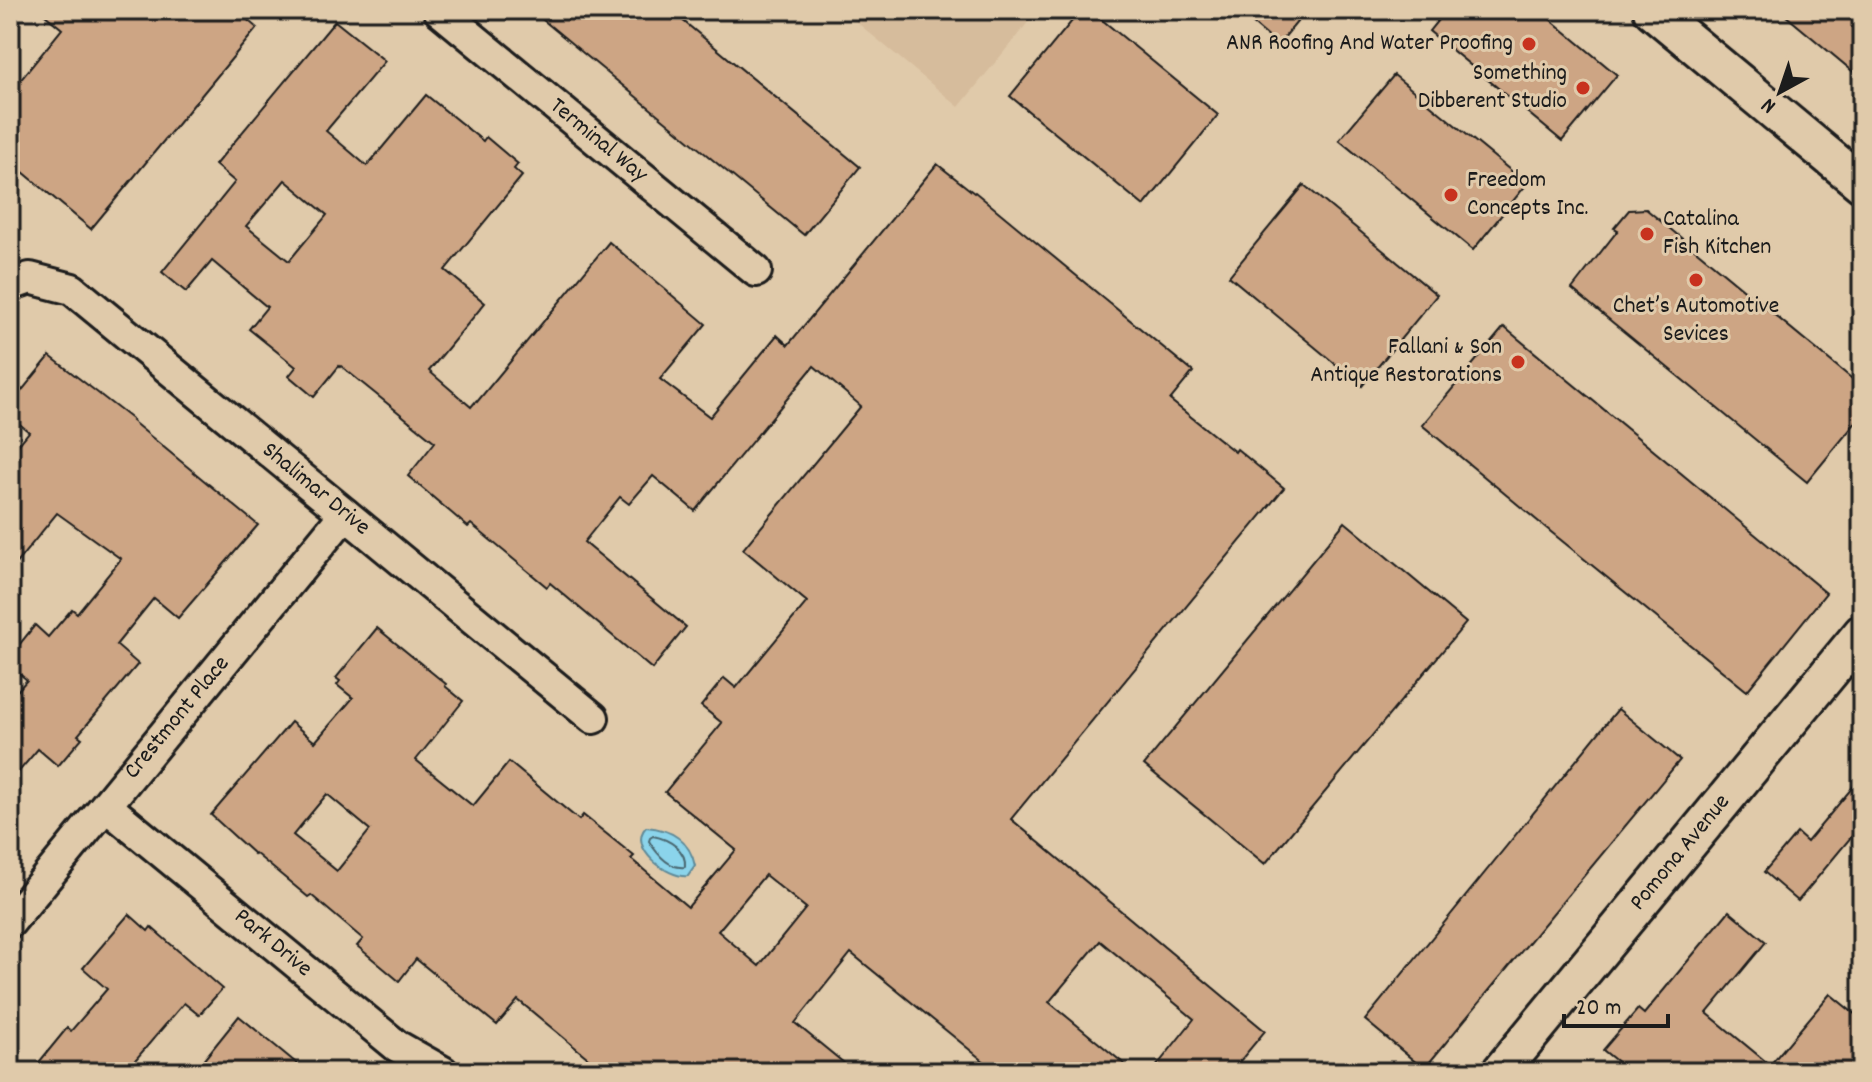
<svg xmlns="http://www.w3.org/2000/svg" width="1872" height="1082" font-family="Dekko,sans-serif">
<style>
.built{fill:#d6bc9c}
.water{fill:#8bd4eb;stroke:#5f8a98;stroke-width:2}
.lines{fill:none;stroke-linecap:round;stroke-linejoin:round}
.shore{stroke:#48666f;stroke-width:2}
.building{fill:#cda584;stroke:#1c1c1c;stroke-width:2;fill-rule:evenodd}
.minor-casing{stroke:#1c1c1c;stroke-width:36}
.tertiary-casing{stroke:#1c1c1c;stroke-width:42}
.minor{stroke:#e0caaa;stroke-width:30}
.tertiary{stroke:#e0caaa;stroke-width:36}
.poi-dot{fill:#c8321e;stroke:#e0caaa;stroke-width:3}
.labels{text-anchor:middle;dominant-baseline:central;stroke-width:6;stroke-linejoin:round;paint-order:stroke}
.poi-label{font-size:24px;fill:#1c1c1c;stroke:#e0caaa;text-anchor:end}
.street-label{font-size:24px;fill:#1c1c1c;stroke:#e0caaa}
</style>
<rect width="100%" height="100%" fill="#e0caaa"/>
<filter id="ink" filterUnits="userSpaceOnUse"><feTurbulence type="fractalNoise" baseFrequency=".0125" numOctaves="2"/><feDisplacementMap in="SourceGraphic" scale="16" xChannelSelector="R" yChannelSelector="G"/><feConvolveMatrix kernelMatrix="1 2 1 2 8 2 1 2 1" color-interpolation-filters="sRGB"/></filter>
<g filter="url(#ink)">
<path class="built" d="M842,10h196l-79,97z"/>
<path class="water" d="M646,827c24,2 44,13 49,39l-7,10c-20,3 -61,-29 -42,-49z"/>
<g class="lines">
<path class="shore" d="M653,836c16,3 34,14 32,31 -15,2 -28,-13 -36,-26l1,-3z"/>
</g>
<g class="building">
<path d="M39,10h197l21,18 -166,201 -81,-68v-68l52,-64z"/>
<path d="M531,10h139l190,157 -56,68z"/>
<path d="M1081,10h9l128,105 -74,91 -134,-110z"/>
<path d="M1237,10h70l-29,35z"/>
<path d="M1446,10h93l78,65 -55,66 -133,-110z"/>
<path d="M1779,10h83v69z"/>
<path d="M335,21l50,40 -59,70 41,35 59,-71 57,46 3,-4 32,27 -4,5 8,7 -77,94 40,33 -56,68 42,36 5,-6 1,1 132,-160 97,82 -46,55 50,38 67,-82 11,10 149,-181 37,29 1,-1 218,180 -23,28 65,52 2,-3 47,39 -273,331 254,212 -34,41h-79l42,-53 -94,-78 -51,61 85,70h-137l-146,-119 -56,70 60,49h-250l-87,-72 -21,25 -81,-66 -17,22 -42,-35 6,-7 -52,-44 -3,2 -53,-44 -1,1 -43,-39 80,-93 24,20 38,-44 -16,-13 3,-4 -4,-3 41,-50 69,56 -1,2 18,15 -47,59 57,46 36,-44 70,58 4,-5 51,41 -3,3 57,48 48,-57 -71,-58 57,-69 -21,-17 23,-28 12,10 71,-86 -64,-53 118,-143 -47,-40 -119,145 -42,-35 -24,28 -9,-7 -36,45 102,85 -34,42 -102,-86 -3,4 -76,-63 -3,3 -60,-51 27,-34 -94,-76 -1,1 -1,-1 -25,31 -25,-21 7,-9 -47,-38 18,-22 -55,-46 -26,31 -24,-20 73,-90 -20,-17zM285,180l42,35 -38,46 -43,-35zM327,794l43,36 -33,41 -44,-36zM765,875l41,33 -47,58 -41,-35z"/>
<path d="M1394,75l133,109 -54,66 -134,-110z"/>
<path d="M1304,185l133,110 -75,91 -133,-110z"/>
<path d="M1646,209l216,178v28l-55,67 -235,-193 46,-59 -4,-2 15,-18z"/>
<path d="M1504,327l322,266 -79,98 -196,-159 -129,-107z"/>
<path d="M50,356l83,64 -1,1 126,104 -80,93 -24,-20 -38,47 22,19 -60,71 4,3 -24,28 -20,-17 -28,33v-83l17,-19 -17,-14v-10l25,-31 13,12 24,-28 5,4 44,-54 -64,-46 -47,58v-116l19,-23 -19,-16v-11z"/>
<path d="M1345,522l121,101 -201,241 -121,-99z"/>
<path d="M1618,709l62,51 -256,309 -59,-49z"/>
<path d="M1862,776v48l-64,77 -34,-29 33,-39 10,9z"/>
<path d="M1729,911l37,31 -59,71 63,52 60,-71 32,26v52h-232l-27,-22 35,-41 6,5z"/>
<path d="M129,914l19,17 3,-4 71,62 -23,26 -15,-12 -59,69h-94l36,-44 4,3 36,-42 -24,-21z"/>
<path d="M239,1016l39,32 29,24h-113z"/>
</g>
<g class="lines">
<defs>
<g id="minor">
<path id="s1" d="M439,10l317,261"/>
<path id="s2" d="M10,285l20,-7 42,11 521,429"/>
<path id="s3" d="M106,806l291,240 46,26"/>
<path id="s4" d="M10,922l335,-408"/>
</g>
<g id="tertiary">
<path d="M1652,10l210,174"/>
<path id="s5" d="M1500,1072l362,-439"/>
</g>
</defs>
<use href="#minor" class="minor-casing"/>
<use href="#tertiary" class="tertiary-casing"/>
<use href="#minor" class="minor"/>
<use href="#tertiary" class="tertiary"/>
</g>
</g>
<g class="poi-dot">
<circle cx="1529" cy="44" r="8"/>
<circle cx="1583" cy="88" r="8"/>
<circle cx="1451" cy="195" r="8"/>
<circle cx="1647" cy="234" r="8"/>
<circle cx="1696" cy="280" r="8"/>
<circle cx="1518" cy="362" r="8"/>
</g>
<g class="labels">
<g class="poi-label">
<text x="1513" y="44">ANR Roofing And Water Proofing</text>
<text x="1567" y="74">Something<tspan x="1567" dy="28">Dibberent Studio</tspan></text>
<text x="1467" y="181" text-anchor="start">Freedom<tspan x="1467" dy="28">Concepts Inc.</tspan></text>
<text x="1663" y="220" text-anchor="start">Catalina<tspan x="1663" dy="28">Fish Kitchen</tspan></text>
<text x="1696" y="307" text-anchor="middle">Chet’s Automotive<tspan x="1696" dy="28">Sevices</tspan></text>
<text x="1502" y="348">Fallani &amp; Son<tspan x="1502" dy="28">Antique Restorations</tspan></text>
</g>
<g class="street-label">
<text stroke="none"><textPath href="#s1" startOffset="206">Terminal Way</textPath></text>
<text stroke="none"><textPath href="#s2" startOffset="380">Shalimar Drive</textPath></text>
<text stroke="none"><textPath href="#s4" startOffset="264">Crestmont Place</textPath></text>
<text stroke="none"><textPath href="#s5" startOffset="284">Pomona Avenue</textPath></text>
<text stroke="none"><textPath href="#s3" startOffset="216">Park Drive</textPath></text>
</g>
</g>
<rect width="1872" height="1082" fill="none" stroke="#e0caaa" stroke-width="40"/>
<rect x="20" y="20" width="1832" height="1042" fill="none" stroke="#1c1c1c" stroke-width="3" filter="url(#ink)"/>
<g transform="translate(1780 92) rotate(220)" stroke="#e0caaa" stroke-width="6" paint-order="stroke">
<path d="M0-6L14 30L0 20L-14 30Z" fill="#1c1c1c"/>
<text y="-12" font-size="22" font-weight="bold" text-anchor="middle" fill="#1c1c1c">N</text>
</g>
<path d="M1564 1014v12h104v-12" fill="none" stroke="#1c1c1c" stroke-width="4"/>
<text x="1576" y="1014" font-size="24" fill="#1c1c1c" stroke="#e0caaa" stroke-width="6" paint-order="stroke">20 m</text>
</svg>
